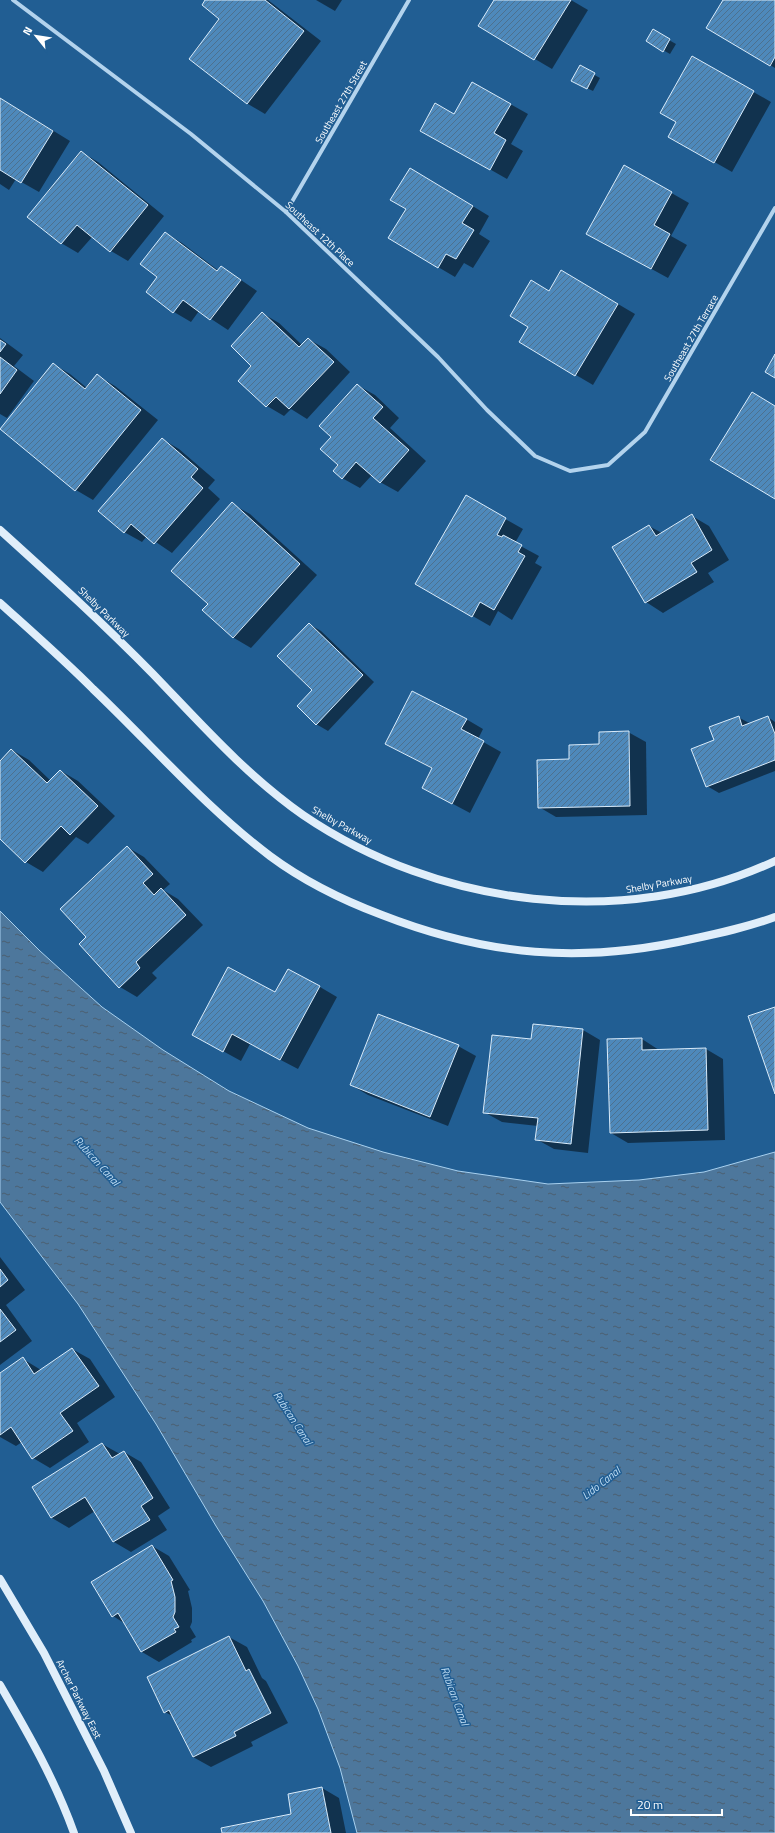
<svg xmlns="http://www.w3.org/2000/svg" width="775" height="1833" font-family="'Titillium Web',sans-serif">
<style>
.water{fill:url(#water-ripples);stroke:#a7d0ef}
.shadow{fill:#0007}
.building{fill:url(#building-hatch);stroke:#d9ebfa}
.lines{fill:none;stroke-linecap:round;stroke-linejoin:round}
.street{stroke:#b3d3ed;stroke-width:4}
.secondary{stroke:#e0eefa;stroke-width:8}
.labels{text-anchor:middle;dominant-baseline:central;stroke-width:3;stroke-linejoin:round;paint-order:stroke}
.street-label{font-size:10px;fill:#fff;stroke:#215e93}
.water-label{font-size:11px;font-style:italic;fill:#bfddf4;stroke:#215e93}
</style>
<defs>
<pattern id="water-ripples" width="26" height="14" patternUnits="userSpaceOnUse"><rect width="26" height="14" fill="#4d779c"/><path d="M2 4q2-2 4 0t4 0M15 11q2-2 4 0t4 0" fill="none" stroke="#4c5f70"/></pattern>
<pattern id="building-hatch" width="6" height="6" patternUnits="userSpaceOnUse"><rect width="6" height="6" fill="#4e89bb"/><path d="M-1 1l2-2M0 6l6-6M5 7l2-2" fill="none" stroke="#4d718f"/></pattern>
</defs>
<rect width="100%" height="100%" fill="#215e93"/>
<path class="water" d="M0,911l40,40 62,56 61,43 66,41 79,37 75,24 75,19 90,13 91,-4 65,-8 71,-20v681h-418l-17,-65 -22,-59 -20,-43 -35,-65 -47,-75 -60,-102 -78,-120 -78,-102z"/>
<g class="shadow">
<path d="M207,0h61l53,41 -56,73 -17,-10 -58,-46 31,-39z"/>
<path d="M316,0h26l-7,11z"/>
<path d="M495,0h76l17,10 -36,59 -17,-10z"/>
<path d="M724,0h51v68l-5,-3z"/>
<path d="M653,31l23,13 -6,10 -23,-13z"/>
<path d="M692,57l79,45 -39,70 -63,-36 9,-14z"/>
<path d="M580,67l20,11 -7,13 -15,-7z"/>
<path d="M473,83l55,31 -17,30 12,7 -16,28 -86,-49 34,-15z"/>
<path d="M0,98l70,43 -31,51 -23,-13 -7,11 -9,-6z"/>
<path d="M81,152l17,10 66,54 -36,45 -17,-10 -18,-15 -15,17 -17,-10z"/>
<path d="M624,166l65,37 -18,33 16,9 -19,33 -64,-35z"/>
<path d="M428,179l61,37 -10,18 11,7 -17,27 -9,-5 -9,14 -17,-10z"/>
<path d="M165,233l17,10 37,28 3,-4 35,24 -29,39 -29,-19 -8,11 -17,-10 -16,-35z"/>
<path d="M579,281l56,33 -42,71 -17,-10 -26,-83z"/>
<path d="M262,313l17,10 23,22 6,-6 18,10 24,23 -43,47 -16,-10 -7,7 -17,-10 -28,-25 14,-15z"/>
<path d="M0,338l23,17 -9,11 20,15 -27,37 -7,-4z"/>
<path d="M53,364l17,10 17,14 11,-12 17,10 43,34 -65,80 -17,-10z"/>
<path d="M357,385l18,10 24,23 -9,10 36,33 -28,31 -18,-10 -8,-7 -12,13 -18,-10 -3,-13z"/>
<path d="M162,439l17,10 36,31 -7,8 12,11 -48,54 -25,-17 -5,6 -18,-10z"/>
<path d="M466,497l57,32 -8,14 24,13 -4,7 7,4 -30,53 -14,-9 -8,15 -73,-42z"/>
<path d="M232,504l18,10 67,61 -66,73 -17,-10 -31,-28 6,-6z"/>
<path d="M692,516l17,10 20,34 -21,13 6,9 -51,31 -17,-11 3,-76 13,7z"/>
<path d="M309,624l12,7 53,51 -46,49 -12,-7z"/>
<path d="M738,717l13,7 17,-7 7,5v49l-56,22 -12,-7 8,-46z"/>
<path d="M466,719l17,10 -5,10 23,13 -31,61 -47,-25 10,-19 -47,-25z"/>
<path d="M628,732l18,10 1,73 -91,2 -17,-10 31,-47z"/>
<path d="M12,750l17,10 22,21 10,-10 17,10 37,35 -27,28 -12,-7 -33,35 -17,-10 -26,-24v-76z"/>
<path d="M127,847l17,10 26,27 -7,6 15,9 25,26 -51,48 5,5 -20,19 -17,-10 -33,-50z"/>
<path d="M320,987l17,10 -39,72 -48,-25 -9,17 -31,-17 66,-51z"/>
<path d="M534,1025l49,5 17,10 -12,113 -34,-4 -18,-10 2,-13 -36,-4 -18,-10 48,-72z"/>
<path d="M642,1039l17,11 47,-1 17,10 2,81 -97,3 -17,-10z"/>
<path d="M458,1046l18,10 -28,70 -80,-31 -17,-10z"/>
<path d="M0,1257l25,33 -19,15 26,36 -32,24z"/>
<path d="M72,1349l18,10 25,38 -38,26 12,19 -39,26 -17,-10 -11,-16 -6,4 -16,-9v-63l23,-15 18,11z"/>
<path d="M102,1444l18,10 4,-2 17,10 29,46 -12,8 9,14 -36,22 -17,-10 -19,-31 -26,17 -17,-10 -19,-30z"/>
<path d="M152,1546l17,10 21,34 -2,1 4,17v14l-2,5 6,10 -5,3 1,2 -33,20 -17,-10 -18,-29 -11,-7z"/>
<path d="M229,1637l18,10 15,31 4,3 22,42 -37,19 2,4 -42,21 -18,-10 -19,-40 -9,-5z"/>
<path d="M322,1788l17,10 7,35h-123l70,-18z"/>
</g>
<g class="building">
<path d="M205,0h60l39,31 -57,73 -58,-45 30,-40 -17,-14z"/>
<path d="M494,0h77l-37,60 -56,-34z"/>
<path d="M723,0h52v57l-5,9 -64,-38z"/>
<path d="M653,29l17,10 -7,13 -17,-11z"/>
<path d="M692,56l62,35 -40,72 -46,-26 8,-15 -16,-9z"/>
<path d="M580,65l15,8 -8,16 -16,-8z"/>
<path d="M472,82l39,22 -17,29 12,7 -16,30 -70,-39 15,-28 19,11z"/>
<path d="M0,98l53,33 -32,52 -21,-13z"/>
<path d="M81,151l67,54 -38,47 -33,-27 -16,19 -34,-27z"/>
<path d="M624,165l48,27 -18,33 16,9 -19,35 -65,-35z"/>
<path d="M410,168l63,38 -11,17 12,7 -18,29 -10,-5 -8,14 -50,-30 18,-29 -16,-9z"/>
<path d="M165,232l52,39 4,-5 20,14 -31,40 -27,-20 -10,13 -27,-21 11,-15 -17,-13z"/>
<path d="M561,270l57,34 -43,72 -56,-34 9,-15 -18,-11 21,-36 18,11z"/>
<path d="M262,312l37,35 9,-9 26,24 -45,47 -13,-12 -10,10 -28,-26 13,-15 -20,-20z"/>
<path d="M0,340l6,4 -6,8z"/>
<path d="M775,354v24l-10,-6z"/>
<path d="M0,357l17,13 -17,24z"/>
<path d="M53,363l32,26 12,-15 44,36 -66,81 -75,-62z"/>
<path d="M357,384l26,23 -10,11 36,32 -29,33 -24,-21 -14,17 -9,-8 5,-6 -18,-16 11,-12 -12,-11z"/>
<path d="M752,392l23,14v93l-65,-39z"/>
<path d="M162,438l36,31 -7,8 12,11 -49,56 -23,-20 -7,9 -26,-22z"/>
<path d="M466,495l40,23 -9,17 5,2 1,-2 19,10 -4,7 7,4 -31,54 -14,-8 -8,15 -57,-33z"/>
<path d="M232,502l68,62 -67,74 -31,-28 6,-6 -37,-33z"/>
<path d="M692,514l20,36 -21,13 6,9 -52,31 -33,-56 37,-22 7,11z"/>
<path d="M309,623l54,52 -47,50 -19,-19 15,-16 -35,-34z"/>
<path d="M412,691l55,28 -6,10 23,12 -32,63 -30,-16 10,-20 -47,-24z"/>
<path d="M739,716l3,10 26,-10 7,18v26l-69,27 -15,-38 23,-9 -5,-13z"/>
<path d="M629,731l1,75 -92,2 -1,-48 32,-1v-14l30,-1v-12z"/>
<path d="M11,749l36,34 13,-13 38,36 -28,29 -9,-9 -36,37 -25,-24v-78z"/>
<path d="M127,846l26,28 -10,9 11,12 7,-7 25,27 -50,47 4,6 -21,20 -40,-44 7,-7 -26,-28z"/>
<path d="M228,967l47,25 13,-23 32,17 -40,74 -48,-26 -9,18 -31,-17z"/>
<path d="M775,1007v87l-27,-78z"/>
<path d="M378,1014l81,31 -29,72 -80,-32z"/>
<path d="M533,1024l50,5 -12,115 -36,-4 3,-22 -55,-5 9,-78 39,4z"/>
<path d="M642,1038v12l64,-2 2,82 -98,3 -3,-94z"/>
<path d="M0,1269l8,11 -8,7z"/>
<path d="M0,1309l16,21 -16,12z"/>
<path d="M72,1348l27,38 -39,27 13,18 -41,28 -21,-32 -11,8v-62l23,-16 11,17z"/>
<path d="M102,1443l10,15 12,-7 29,47 -12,8 9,14 -37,22 -28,-45 -34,21 -19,-31z"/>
<path d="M152,1545l21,35 -2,1 4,16v15l-2,5 6,10 -5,2 2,3 -35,20 -23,-39 -6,4 -21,-35z"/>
<path d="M229,1636l17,35 3,-2 22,44 -37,19 2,4 -43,21 -24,-47 -5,3 -17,-36z"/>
<path d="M322,1787l9,46h-109l-1,-5 70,-14 -3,-20z"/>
</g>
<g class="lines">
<g class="street">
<path d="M13,0l178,134 95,78 152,145 49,53 48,46 35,15 38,-6 37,-33 130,-224"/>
<path d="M286,212l123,-212"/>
</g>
<g class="secondary">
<path d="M0,530c52,47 104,94 153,144 49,51 92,100 150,141 135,92 322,116 472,46"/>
<path d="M0,603c31,28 63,56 93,86 59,56 112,118 177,167 35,26 72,44 112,59 105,41 200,49 310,24 28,-6 56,-12 83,-22"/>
<path d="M0,1579l44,74 60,118 27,62"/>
<path d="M0,1685c28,48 55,95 74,148"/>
</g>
</g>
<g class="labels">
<g class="street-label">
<text transform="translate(341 102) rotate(-60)">Southeast 27th Street</text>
<text transform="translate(320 234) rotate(43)">Southeast 12th Place</text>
<text transform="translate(691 338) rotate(-60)">Southeast 27th Terrace</text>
<text transform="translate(104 612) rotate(44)">Shelby Parkway</text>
<text transform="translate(342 825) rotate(29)">Shelby Parkway</text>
<text transform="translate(659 884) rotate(-10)">Shelby Parkway</text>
<text transform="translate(79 1699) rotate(63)">Archer Parkway East</text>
</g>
<g class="water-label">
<text transform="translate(97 1161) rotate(48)">Rubican Canal</text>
<text transform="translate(293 1418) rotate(57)">Rubican Canal</text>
<text transform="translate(601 1483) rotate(-38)">Lido Canal</text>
<text transform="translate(455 1696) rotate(70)">Rubican Canal</text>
</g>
</g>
<g transform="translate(36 36) rotate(300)" stroke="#215e93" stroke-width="3" paint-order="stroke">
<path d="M0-3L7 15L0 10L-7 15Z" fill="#ffffff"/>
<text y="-6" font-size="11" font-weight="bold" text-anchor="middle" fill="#ffffff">N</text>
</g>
<path d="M631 1809v6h91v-6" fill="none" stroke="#ffffff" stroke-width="2"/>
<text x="637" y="1809" font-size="12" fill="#ffffff" stroke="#215e93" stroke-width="3" paint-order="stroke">20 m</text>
</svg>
